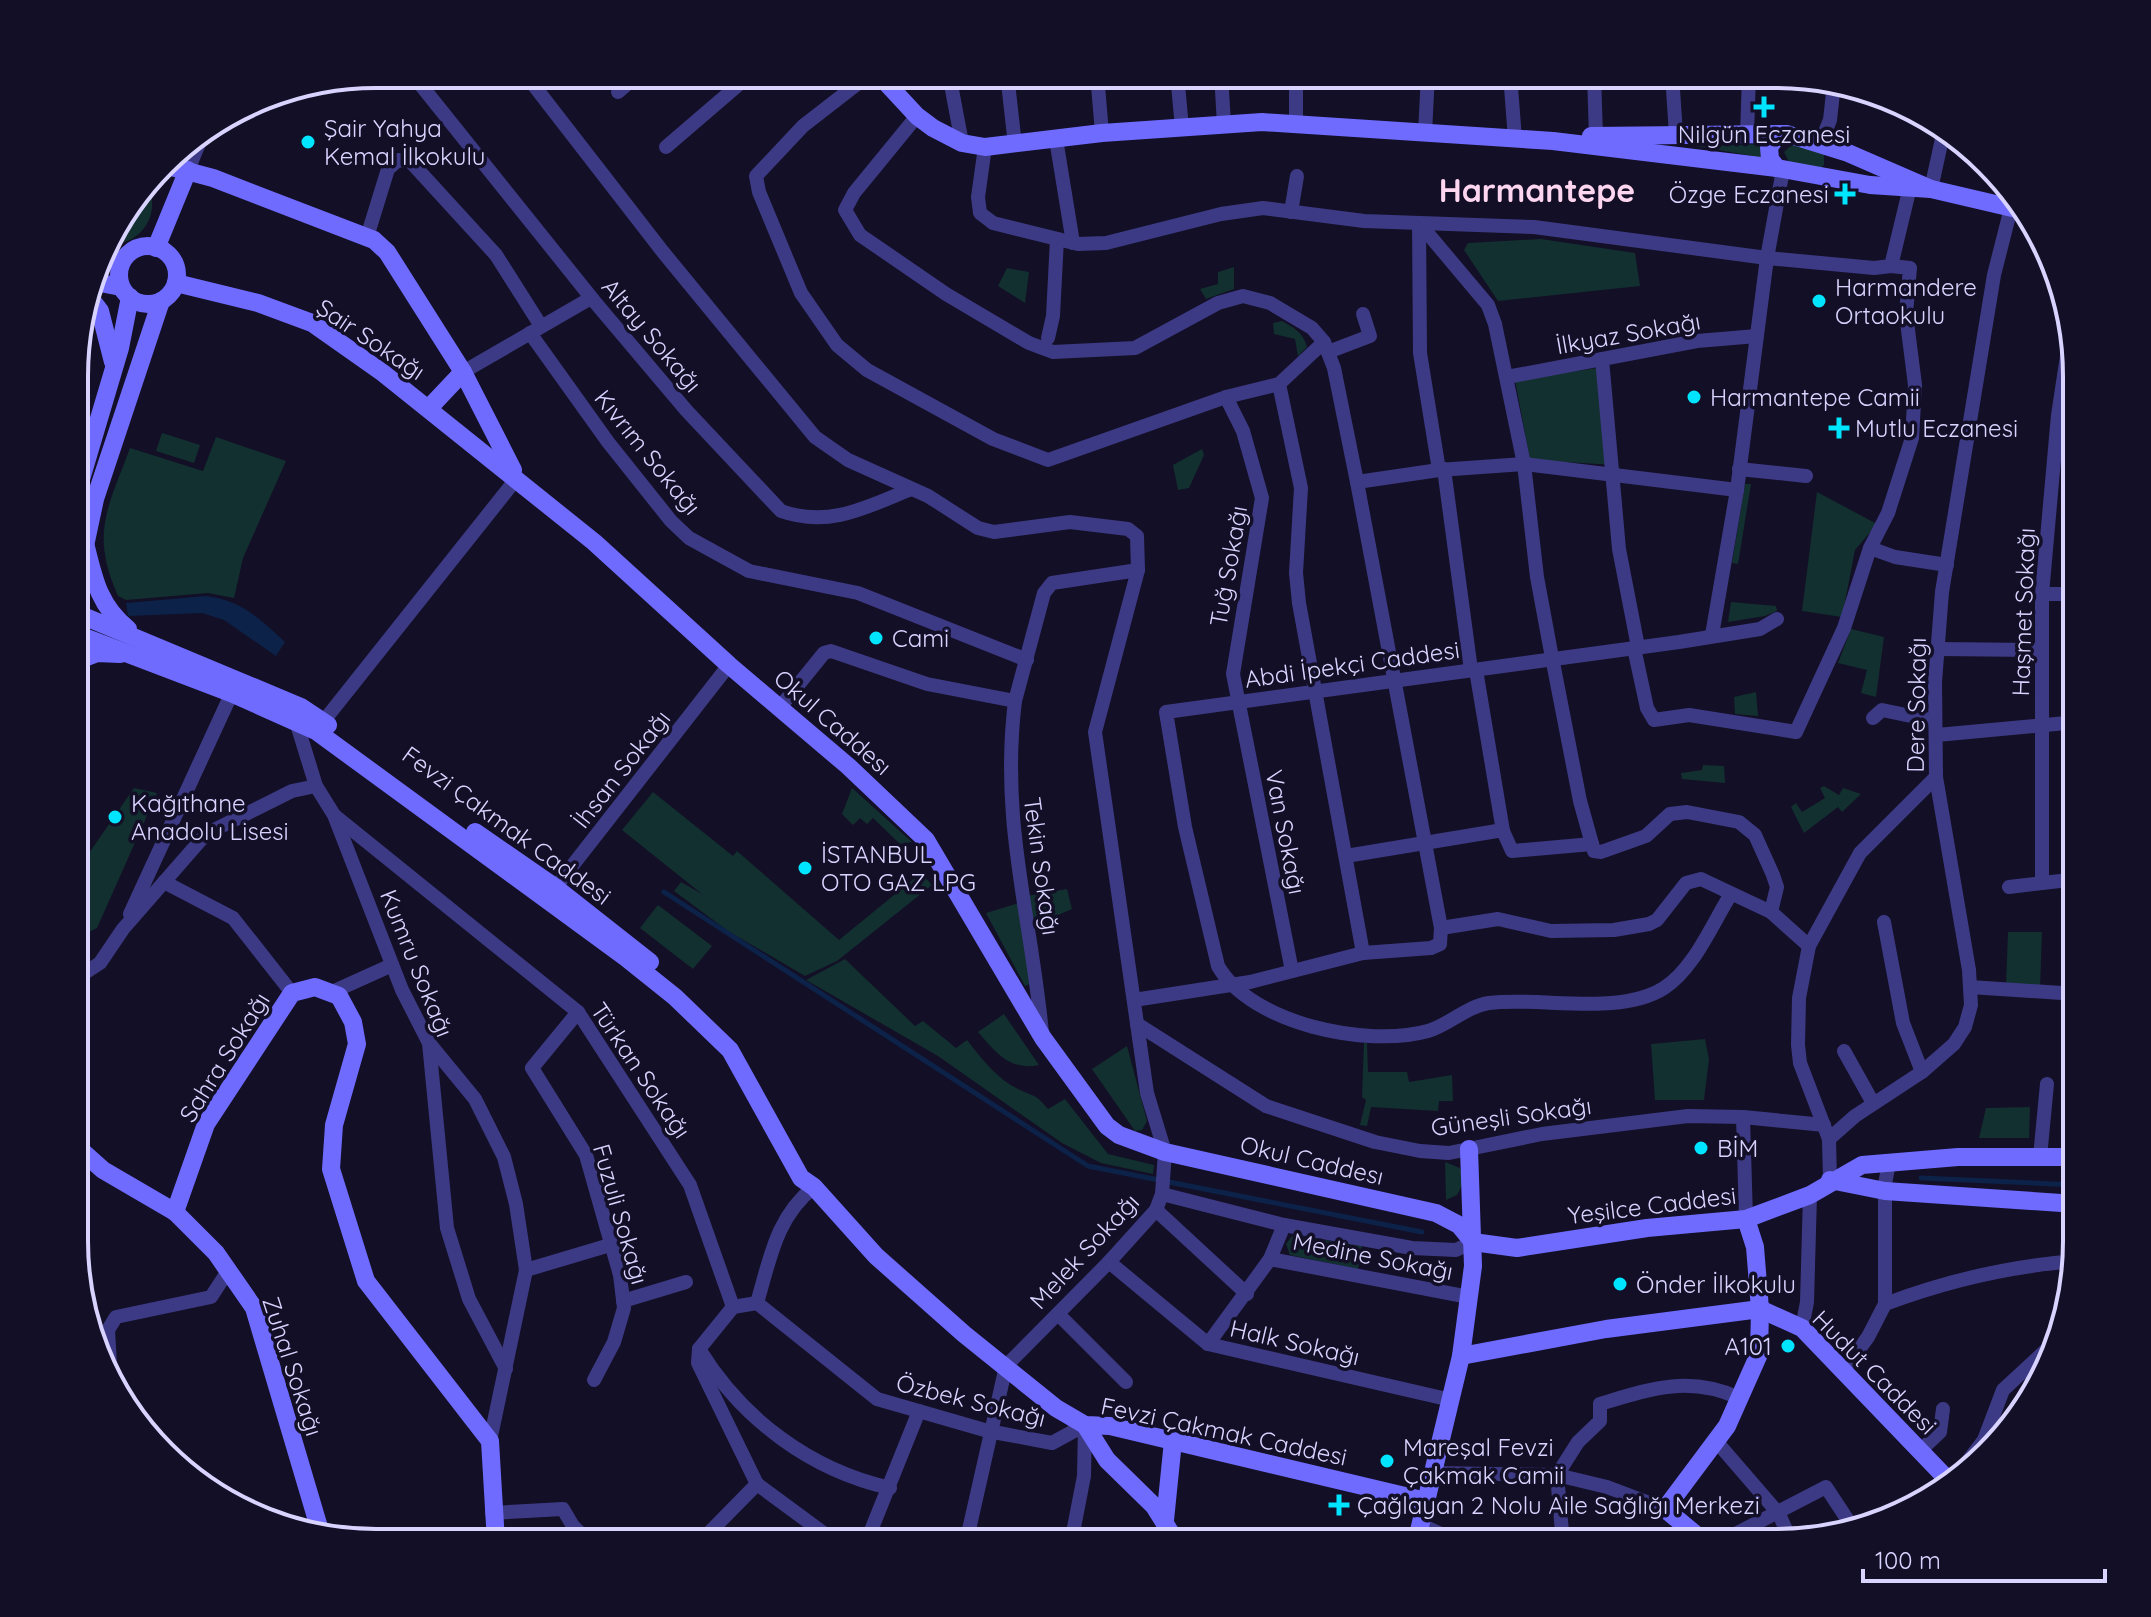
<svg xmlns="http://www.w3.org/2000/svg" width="2151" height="1617" font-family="Quicksand,sans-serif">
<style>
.green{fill:#12302f}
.water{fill:#0c2248}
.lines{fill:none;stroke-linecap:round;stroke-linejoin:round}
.stream{stroke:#0c2248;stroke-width:5}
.street{stroke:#3d3a85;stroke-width:14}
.secondary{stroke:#6f6bff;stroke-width:18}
.poi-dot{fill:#00e5ff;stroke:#130f26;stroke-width:3}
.labels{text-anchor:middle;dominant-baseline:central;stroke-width:7;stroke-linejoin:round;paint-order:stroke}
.poi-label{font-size:24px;fill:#d9d4ff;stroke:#130f26;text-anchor:start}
.street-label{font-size:24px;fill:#d9d4ff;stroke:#130f26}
.district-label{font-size:32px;font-weight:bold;fill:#ffd6f0;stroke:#130f26}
.rim{fill:none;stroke:#d9d4ff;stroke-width:4}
</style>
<rect width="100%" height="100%" fill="#130f26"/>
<g class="green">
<path d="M1794,143l30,9v13l-3,3 -31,-4 -6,-12z"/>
<path d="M1766,144l-1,14 -70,-12z"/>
<path d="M147,185c16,28 -7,62 -39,59l6,-18z"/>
<path d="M1541,239l94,14 5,33 -142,15 -34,-51 4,-7z"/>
<path d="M1234,267v22l-28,10 -6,-10 18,-5v-12z"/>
<path d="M1007,268l22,4 -4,31 -27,-17z"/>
<path d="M1282,321c12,7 21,11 25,26l-9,9 -3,-17 -21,-5 -1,-11z"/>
<path d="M1604,367l12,98 -86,-5 -15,-80z"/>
<path d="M162,433l38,12 -6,18 -38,-12z"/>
<path d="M216,437l70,24 -43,97 -9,40 -26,-5 -82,7 -8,-4c-28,-63 -10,-88 12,-148l73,23z"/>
<path d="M1202,449l2,6 -15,33 -11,2 -5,-25z"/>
<path d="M1745,484h6l-13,80 -6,-1z"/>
<path d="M1817,492l60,32 -22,26 -13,67 -40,-6z"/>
<path d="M1731,602l45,4 1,5 -12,5 -37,6z"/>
<path d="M1851,629l33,8 -8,60 -15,-4 6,-23 -29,-7z"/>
<path d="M1756,692l2,24 -23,-2 -1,-17z"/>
<path d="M1703,765l21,1 1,17 -43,-4 -1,-6 21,-3z"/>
<path d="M1824,786l15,9 4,-7 18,6 -19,18 -4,-5 -34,26 -13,-26 5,-4 6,9 23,-14 -5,-10z"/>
<path d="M134,788l23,5 -60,135 -22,11 1,-67z"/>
<path d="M852,788l60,54 -12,2 -27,-26 -6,6 -7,-6 -7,7 -11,-11z"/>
<path d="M653,792l80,64 4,-5 102,89 82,-67 11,12 -95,76 -32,15 -77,-45 -54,-40 7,-9 21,12 -80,-64z"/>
<path d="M1067,889l5,20 -37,16 -8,-29z"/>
<path d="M1019,903l11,81 -5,2 -39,-73z"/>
<path d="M658,905l54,41 -19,23 -53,-41z"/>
<path d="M2008,932h34l-2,56 -34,-3z"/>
<path d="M845,959l70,67 8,-5 33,27 11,-8c14,18 30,39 51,49 16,8 17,4 30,20l17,-10 43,55 46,11 -1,9 -52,-11 -39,-20 -124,-87 -132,-76z"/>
<path d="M1004,1014l35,51c-29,6 -43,-12 -61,-33z"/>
<path d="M1705,1039l4,20 -5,41h-49l-4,-56z"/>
<path d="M1364,1043h3l1,29h39l2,10 43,-7 1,26h-14l-1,10 -67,-4 -4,19 -7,-1 6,-25 -4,-3z"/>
<path d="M1127,1046l20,75 -5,9 -7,1 -43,-62z"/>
<path d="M2030,1107l-1,31h-50l7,-30z"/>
<path d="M1445,1162l15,6 4,14 -7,13 -11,5z"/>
<path d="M1293,1235l69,11 -4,23 -68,-14 -4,-11z"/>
</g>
<path class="water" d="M206,596c35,4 53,22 79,46l-9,14 -52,-36 -22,-7 -74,3 -2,-13z"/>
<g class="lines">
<g class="stream">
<path d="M664,892l424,274 334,66"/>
<path d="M1921,1178l155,7"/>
</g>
<g class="street">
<path d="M412,74l182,227 92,109 95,101c48,17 86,-4 130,-22"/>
<path d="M525,74l138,178 152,185 33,23 80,36 50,32 16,4 76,-10 58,7 9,7 1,34 -86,13 -8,10 -29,108 -88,-17 -96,-33 -7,2 -43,53"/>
<path d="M870,74l-67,52 -47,50 3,16 42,101 36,52 30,25 126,69 55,21 178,-63 53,-13 45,-42"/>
<path d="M949,74l13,69"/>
<path d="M1007,74l8,71"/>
<path d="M1097,74l5,59"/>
<path d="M1177,74l5,54"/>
<path d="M1221,74l3,50"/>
<path d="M1510,74l5,65"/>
<path d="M1594,75l2,61"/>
<path d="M1672,75l4,59"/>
<path d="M618,92l21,-18"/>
<path d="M917,116l-63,77 -9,17 15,25 86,59 83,49 24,9 82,-4 83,-45 25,-7 27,7 42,25 12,14 10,26 23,114 82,-12 85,-6 213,26 -25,145"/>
<path d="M1296,125v-51"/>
<path d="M1425,133l3,-59"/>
<path d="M1747,135l2,-60"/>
<path d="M1056,139l17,104"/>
<path d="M1820,144l10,-24 4,-36"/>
<path d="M666,147l85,-73"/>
<path d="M985,147l-7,50 2,16 13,10 85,21 28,-1 115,-29 42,-6 101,13 170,6 233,31 16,-88"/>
<path d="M188,170l15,-36"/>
<path d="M1931,189l13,-59"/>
<path d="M1291,212l6,-36"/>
<path d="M1419,223l69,82 7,19 29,140 13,113 13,70 30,154 14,50 7,1 45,-16 24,-22 17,-2 52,10 16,13 18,40 4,12 -6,25"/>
<path d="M1419,223l1,130 19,117"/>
<path d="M367,237l21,-68 10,-9 12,1 86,94 45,71"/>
<path d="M530,333l78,109 63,79 18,17 60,33 109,22 169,67"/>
<path d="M1048,338l5,-22 4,-77"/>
<path d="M1328,352l42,-16 -7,-22"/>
<path d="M1602,359l17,190 19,98"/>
<path d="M463,372l128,-74"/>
<path d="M1507,377l190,-36 60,-5"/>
<path d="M1279,384l22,104 -5,85 3,30 64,350"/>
<path d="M1226,397l17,34 19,67 -29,176 59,297"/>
<path d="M1444,469l27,201"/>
<path d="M1739,469l67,7"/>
<path d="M1737,490l30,-232 107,10 17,-2 19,-79"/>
<path d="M1870,548l25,9 52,8"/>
<path d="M2042,594h35"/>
<path d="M1634,648l13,60 7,12 35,-5 107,17 48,-104 26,-80 18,-35 24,-75 3,-53 -9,-71 4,-46 -19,-2"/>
<path d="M1937,649l102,1"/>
<path d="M1476,670l27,161"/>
<path d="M1015,701c-15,121 16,214 27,332"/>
<path d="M295,718l21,68 18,29 68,175 27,53 18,185 22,71 37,70"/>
<path d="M1873,718l9,-8 53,11"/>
<path d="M319,727l198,-249"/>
<path d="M1937,735l140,-13"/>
<path d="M335,816l243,196 112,173 43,122"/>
<path d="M1346,856l151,-25h6l9,20 80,-7"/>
<path d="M164,882l69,36 59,75"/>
<path d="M2042,883v-289l16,-179 11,-72"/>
<path d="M2009,887l68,-8"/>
<path d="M551,893l178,-228"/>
<path d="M1731,894c-19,30 -37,75 -67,94 -46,29 -124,8 -175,15 -22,3 -40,22 -61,28 -61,17 -177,-7 -210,-65l-33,-139 -19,-115 513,-70 81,-13 17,-10"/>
<path d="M130,914l105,-228"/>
<path d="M1884,922l19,101 19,49"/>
<path d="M1441,928l57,-9 53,12 63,-1 35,-6 8,-4 29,-37 15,-4 70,33 38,34 51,-93 76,-76"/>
<path d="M1809,946l-10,52 -1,47 2,18 29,76 1,41"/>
<path d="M80,976l20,-13 23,-34 83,-95 86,-43 24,-5"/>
<path d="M1970,987l107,7"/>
<path d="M330,993l62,-28"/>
<path d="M1134,1000l116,-18 113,-29 68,-5 9,-4 1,-16 -84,-446"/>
<path d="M578,1012l-46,56 54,87 34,120 4,33 -10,34 -20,38"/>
<path d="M1137,1024l129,82 109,36 45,9 29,2 93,-19 146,-18 55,1 81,8"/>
<path d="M429,1043l46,56 29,58 12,47 10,66 -36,171"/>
<path d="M1844,1051l29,52"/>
<path d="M1743,1117l3,102"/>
<path d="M1829,1139l26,-23 67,-44 32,-28 11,-17 6,-22 -2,-35 -33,-193 -1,-95 7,-90 52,-317 19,-75"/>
<path d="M2040,1157l7,-73"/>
<path d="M75,1185l9,-29"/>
<path d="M1162,1194l122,31 128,23 44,2 17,-8"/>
<path d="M1156,1210l91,84"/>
<path d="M1270,1259l199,38"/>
<path d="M1109,1262l99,82 243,56"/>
<path d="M526,1270l84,-25"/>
<path d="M623,1301l63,-19"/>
<path d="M757,1303c13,-44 19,-86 57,-116"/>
<path d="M1885,1304c61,-23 126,-38 191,-43"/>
<path d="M733,1307l24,-4 120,96 111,32 64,12 33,-18 -1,51 -13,67"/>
<path d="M733,1307l-34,42 -1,14 59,121"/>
<path d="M1058,1314l68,68"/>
<path d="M1802,1328l5,-26 3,-107"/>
<path d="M1208,1344l62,-85 14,-34"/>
<path d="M699,1349c43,70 111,121 191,139"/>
<path d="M1843,1371l25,-34 17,-33v-120l4,-21"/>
<path d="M111,1382l-3,-52 8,-13 95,-20 17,-26"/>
<path d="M1716,1441l63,73 11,25"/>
<path d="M1920,1451l20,-19 3,-23"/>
<path d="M1433,1473l124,2 50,12 58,22"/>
<path d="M1958,1474l26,-34 19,-50 55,-51"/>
<path d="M1557,1475l21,-33 22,-21v-17c49,-15 89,-29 139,-6"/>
<path d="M1557,1475l6,68"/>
<path d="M492,1513l71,-4 10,17 16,16"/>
<path d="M1421,1525l40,18"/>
<path d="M699,1543l58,-59 80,59"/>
<path d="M866,1543l53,-132"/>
<path d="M966,1543l40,-177 103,-104 47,-52 6,-16 3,-42 -18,-59 -52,-361 43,-162"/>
<path d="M1718,1543l108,-56 25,38"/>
</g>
<g class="secondary">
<path d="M878,74l39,42 16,12 29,15 23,4 117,-14 160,-11 291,19 224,27 93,17 61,4"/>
<path d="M1591,136l195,-2"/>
<path d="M164,165l49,13 161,62 13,12 76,120 50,98"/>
<path d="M1777,168l-7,-9 -1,-12 7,-9 11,-4 61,19 83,36 90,21"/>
<circle cx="148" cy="275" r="29"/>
<path d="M156,248l32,-78"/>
<path d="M95,282l26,5"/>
<path d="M176,283l82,20 54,20 71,50 211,169 135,123 119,101 78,74 117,198 64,88 12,9 46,17 271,61 23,12 14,17"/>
<path d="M90,298l10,13 13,51"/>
<path d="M429,408l34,-36"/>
<path d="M76,496l44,-148 10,-51"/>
<path d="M86,547c8,33 14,60 42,82"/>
<path d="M76,588l19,-89 66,-198"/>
<path d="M76,613l225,94 27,18"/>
<path d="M76,634l155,59 85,38 309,226 50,40 55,53 71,128 13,9 62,69 88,78 92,74 29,17 25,1 316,75"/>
<path d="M76,661l21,-8 23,1"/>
<path d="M475,832l81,56 94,74"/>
<path d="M75,1001l5,-25 -5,-6"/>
<path d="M75,1145l28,25 72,42 41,41 38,55 67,226"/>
<path d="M1830,1180l55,11 191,13"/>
<path d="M2072,1204l4,37"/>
<path d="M175,1212l31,-88 86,-131 23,-6 24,9 14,26 4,22 -23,81 -3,44 35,112 124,160 6,101"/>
<path d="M1473,1242l44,6 130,-20 99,-9 64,-24 52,-30 96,-8h118"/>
<path d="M1461,1356l145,-27 154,-20 42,19 147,153"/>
<path d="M1085,1425l22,35 47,46 23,37"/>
<path d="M1165,1520l8,-79"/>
<path d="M1416,1543l45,-187 12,-90 -4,-117"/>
<path d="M1706,1543l-41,-34 62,-83 32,-72 1,-45 -5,-62 -9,-28"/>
</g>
</g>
<g class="poi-dot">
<path d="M1760 95h8v8h8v8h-8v8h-8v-8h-8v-8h8z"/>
<circle cx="308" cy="142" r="8"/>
<path d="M1841 182h8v8h8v8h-8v8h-8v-8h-8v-8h8z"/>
<circle cx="1819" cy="301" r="8"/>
<circle cx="1694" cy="397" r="8"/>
<path d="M1835 416h8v8h8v8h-8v8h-8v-8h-8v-8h8z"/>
<circle cx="876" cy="638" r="8"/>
<circle cx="115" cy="817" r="8"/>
<circle cx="805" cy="868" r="8"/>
<circle cx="1701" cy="1148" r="8"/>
<circle cx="1620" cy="1284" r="8"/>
<circle cx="1788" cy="1346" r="8"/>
<circle cx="1387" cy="1461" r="8"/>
<path d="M1335 1493h8v8h8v8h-8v8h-8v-8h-8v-8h8z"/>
</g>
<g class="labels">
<g class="poi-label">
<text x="324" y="128">Şair Yahya<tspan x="324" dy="28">Kemal İlkokulu</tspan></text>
<text x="1764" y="134" text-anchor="middle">Nilgün Eczanesi</text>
<text x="1829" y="194" text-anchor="end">Özge Eczanesi</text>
<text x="1835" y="287">Harmandere<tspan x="1835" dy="28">Ortaokulu</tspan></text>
<text x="1710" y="397">Harmantepe Camii</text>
<text x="1855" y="428">Mutlu Eczanesi</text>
<text x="892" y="638">Cami</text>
<text x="131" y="803">Kağıthane<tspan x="131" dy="28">Anadolu Lisesi</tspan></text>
<text x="821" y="854">İSTANBUL<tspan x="821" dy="28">OTO GAZ LPG</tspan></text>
<text x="1717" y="1148">BİM</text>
<text x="1636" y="1284">Önder İlkokulu</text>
<text x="1772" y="1346" text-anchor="end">A101</text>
<text x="1403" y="1447">Mareşal Fevzi<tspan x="1403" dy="28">Çakmak Camii</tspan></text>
<text x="1357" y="1505">Çağlayan 2 Nolu Aile Sağlığı Merkezi</text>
</g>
<g class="street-label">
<text transform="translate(1628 333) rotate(-10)">İlkyaz Sokağı</text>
<text transform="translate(652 335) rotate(50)">Altay Sokağı</text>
<text transform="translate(371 339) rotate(34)">Şair Sokağı</text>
<text transform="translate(648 452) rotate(51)">Kıvrım Sokağı</text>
<text transform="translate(1228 566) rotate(-80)">Tuğ Sokağı</text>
<text transform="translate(2023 612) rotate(-88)">Haşmet Sokağı</text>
<text transform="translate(1352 664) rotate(-8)">Abdi İpekçi Caddesi</text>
<text transform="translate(1916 705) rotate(-89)">Dere Sokağı</text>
<text transform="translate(833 722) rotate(41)">Okul Caddesı</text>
<text transform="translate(621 769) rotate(-52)">İhsan Sokağı</text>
<text transform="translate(507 825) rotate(36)">Fevzi Çakmak Caddesi</text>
<text transform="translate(1286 832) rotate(79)">Van Sokağı</text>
<text transform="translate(1042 866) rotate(82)">Tekin Sokağı</text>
<text transform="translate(417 963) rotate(68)">Kumru Sokağı</text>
<text transform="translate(224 1057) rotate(-58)">Sahra Sokağı</text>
<text transform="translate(641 1070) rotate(56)">Türkan Sokağı</text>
<text transform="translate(1511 1116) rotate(-8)">Güneşli Sokağı</text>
<text transform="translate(1312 1160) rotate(13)">Okul Caddesı</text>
<text transform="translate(1652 1205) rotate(-7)">Yeşilce Caddesi</text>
<text transform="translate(621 1214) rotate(74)">Fuzuli Sokağı</text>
<text transform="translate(1084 1251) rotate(-47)">Melek Sokağı</text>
<text transform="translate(1373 1256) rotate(11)">Medine Sokağı</text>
<text transform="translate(1295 1342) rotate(13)">Halk Sokağı</text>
<text transform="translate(293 1366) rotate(72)">Zuhal Sokağı</text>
<text transform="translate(1875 1372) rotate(45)">Hudut Caddesi</text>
<text transform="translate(971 1400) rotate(14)">Özbek Sokağı</text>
<text transform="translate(1224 1431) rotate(12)">Fevzi Çakmak Caddesi</text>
</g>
<g class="district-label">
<text x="1537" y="190">Harmantepe</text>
</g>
</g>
<path d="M0 0H2151V1617H0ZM376 88H1775A288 288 0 0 1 2063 376V1241A288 288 0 0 1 1775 1529H376A288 288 0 0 1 88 1241V376A288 288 0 0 1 376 88Z" fill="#130f26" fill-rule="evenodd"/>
<path class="rim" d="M376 88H1775A288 288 0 0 1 2063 376V1241A288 288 0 0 1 1775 1529H376A288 288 0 0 1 88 1241V376A288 288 0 0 1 376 88Z"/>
<path d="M1863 1569v12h242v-12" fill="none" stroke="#d9d4ff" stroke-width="4"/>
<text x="1875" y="1569" font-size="24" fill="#d9d4ff" stroke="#130f26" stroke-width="6" paint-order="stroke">100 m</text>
</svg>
